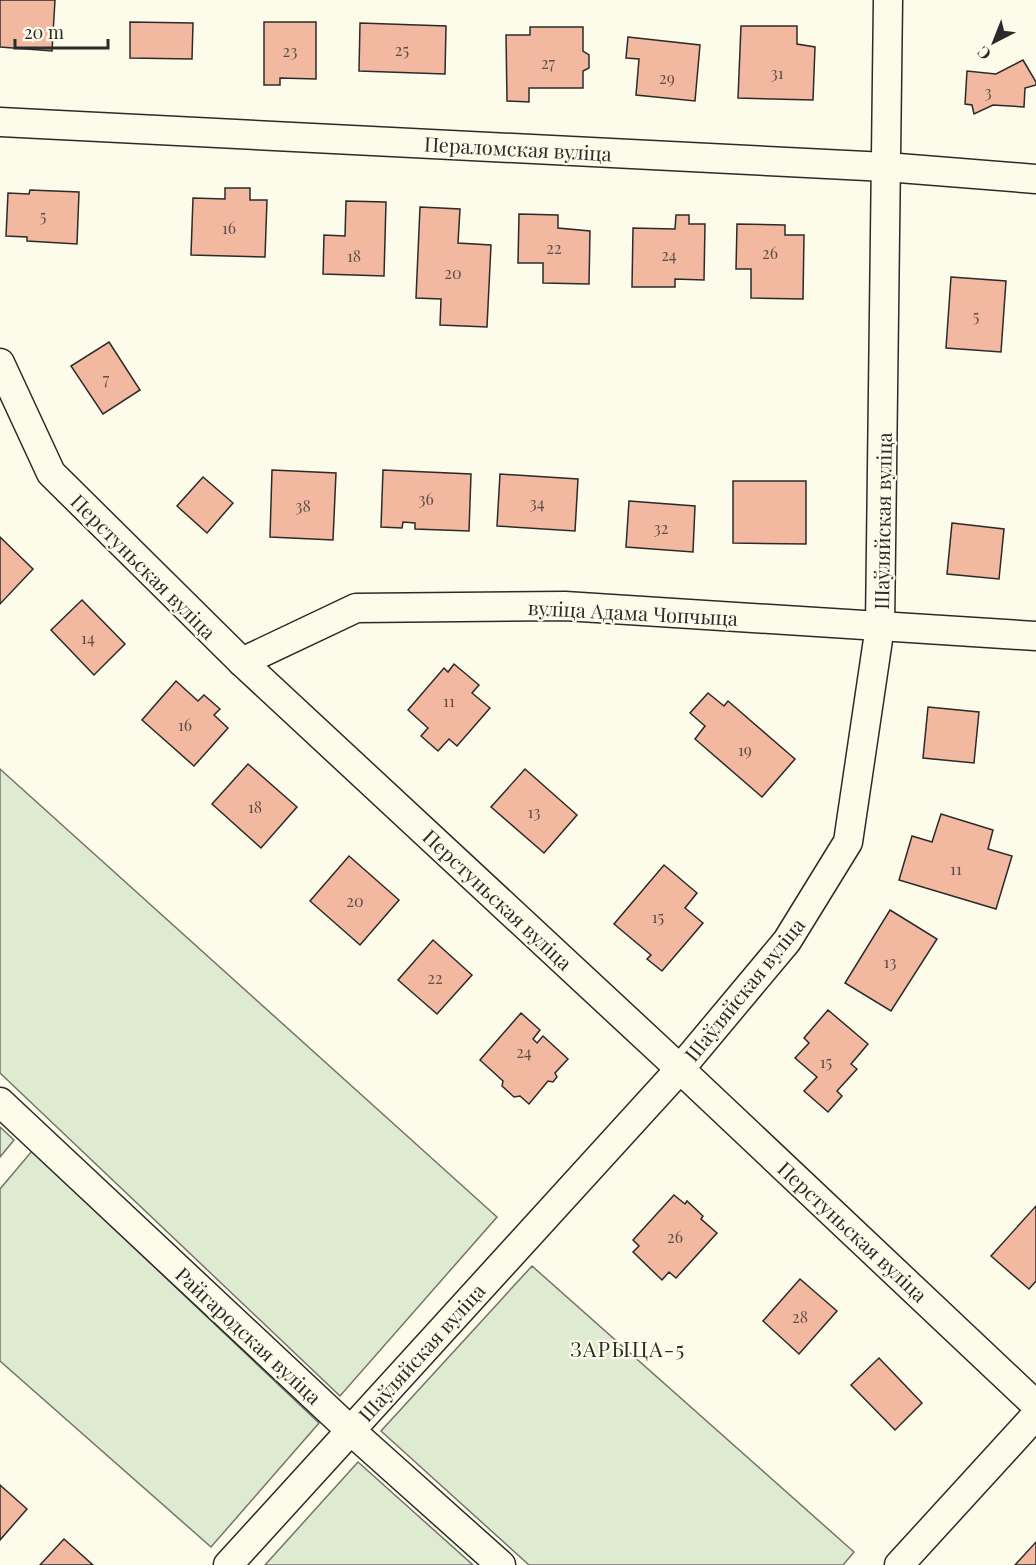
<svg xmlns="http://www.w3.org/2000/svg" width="1036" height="1565" font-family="'Playfair Display',serif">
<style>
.green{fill:#deebd1;stroke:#74746e;stroke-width:1.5}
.building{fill:#f2b8a0;stroke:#2b2b2b;stroke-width:1.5}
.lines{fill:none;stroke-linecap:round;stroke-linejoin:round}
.minor-casing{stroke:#2b2b2b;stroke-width:31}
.minor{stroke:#fdfbea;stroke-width:28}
.labels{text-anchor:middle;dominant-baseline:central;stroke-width:4.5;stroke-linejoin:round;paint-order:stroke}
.number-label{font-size:16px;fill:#5d4e48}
.street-label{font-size:20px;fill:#2b2b2b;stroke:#fdfbea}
.neighbourhood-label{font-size:21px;letter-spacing:1.5px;fill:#2b2b2b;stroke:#fdfbea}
</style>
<rect width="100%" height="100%" fill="#fdfbea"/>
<g class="green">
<path d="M0,769l497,448 -157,179 -340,-323z"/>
<path d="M0,1127l14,13 -14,17z"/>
<path d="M32,1151l287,272 -108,124 -211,-186v-172z"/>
<path d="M532,1266l322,286 -11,13h-314l-148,-134z"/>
<path d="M358,1462l115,103h-208z"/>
</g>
<g class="building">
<path d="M0,0h55l-3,51 -52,-4z"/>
<path d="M130,22l63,1 -1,36 -62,-1z"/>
<path d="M264,22h52v57l-36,-1v7h-16z"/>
<path d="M360,23l86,3 -1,48 -86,-3z"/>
<path d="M741,26h56v18l18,3 -2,53 -75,-2z"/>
<path d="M530,27h53v24l6,4v13l-6,3v17h-54v14l-22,-1 -1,-66h24z"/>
<path d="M628,37l72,8 -5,56 -59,-6 3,-36 -13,-1z"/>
<path d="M1023,60l13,22v3l-11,3 -1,19 -31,-2 -19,9 -2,-9 -7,-1 2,-33 29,3z"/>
<path d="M225,188h25v12h17l-2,57 -74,-2 2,-57 32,1z"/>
<path d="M30,190l49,2 -2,52 -50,-3v-4l-21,-1 2,-43 21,1z"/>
<path d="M346,201l40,1 -2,74 -61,-2 1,-39 21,1z"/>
<path d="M420,207l40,2 -2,34 33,2 -4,82 -47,-2 1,-26 -25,-1z"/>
<path d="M519,214l39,1v13l32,3 -1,53 -46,-1v-20h-25z"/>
<path d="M676,215h13v9h16l-1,56 -29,-1v8h-43l1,-59 42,1z"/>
<path d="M737,224l48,1v10h19l-1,64 -52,-1v-29h-15z"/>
<path d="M951,277l55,4 -5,71 -55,-4z"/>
<path d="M109,342l31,48 -37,24 -32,-48z"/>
<path d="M272,470l64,3 -3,67 -63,-3z"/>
<path d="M383,470l88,4 -2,57 -54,-2v-6l-12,-1 -1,6 -21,-1z"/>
<path d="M500,474l78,5 -3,52 -78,-5z"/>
<path d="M203,477l30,26 -26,30 -30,-27z"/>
<path d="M733,481h73v63l-73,-1z"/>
<path d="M629,501l66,5 -2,46 -67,-5z"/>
<path d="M952,523l52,6 -5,50 -52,-5z"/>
<path d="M0,537l33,32 -33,35z"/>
<path d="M82,600l43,44 -31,31 -43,-45z"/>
<path d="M454,664l25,21 -7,8 18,15 -33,38 -8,-7 -11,12 -17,-15 7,-8 -20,-18 36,-42 4,4z"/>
<path d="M176,681l22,20 6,-6 16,14 -6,6 14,13 -34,38 -52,-46z"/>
<path d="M708,693l16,13 4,-5 67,58 -33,38 -67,-58 10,-13 -15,-13z"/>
<path d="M928,707l51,5 -5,51 -51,-5z"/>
<path d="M248,764l49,43 -36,41 -49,-44z"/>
<path d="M525,769l52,46 -33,38 -53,-46z"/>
<path d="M941,814l52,16 -5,19 24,7 -16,53 -97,-29 13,-44 20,6z"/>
<path d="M349,856l50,44 -39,45 -50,-44z"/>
<path d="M664,865l33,28 -12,15 18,15 -41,48 -15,-12 4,-4 -37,-31z"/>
<path d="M890,910l47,29 -46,72 -46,-28z"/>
<path d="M433,940l39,35 -35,39 -39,-34z"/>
<path d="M828,1010l40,34 -17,20 6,5 -20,22 5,5 -14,16 -24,-21 13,-14 -22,-19 14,-15 -5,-5z"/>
<path d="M521,1013l19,17 -7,9 4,4 6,-7 25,23 -13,14 2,4 -4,5 -5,-1 -19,23 -9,-8 -6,1 -12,-11 1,-5 -23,-21z"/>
<path d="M674,1195l11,9 2,-3 16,15 -2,3 16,14 -41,45 -7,-6 -7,8 -29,-28 6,-6 -6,-6z"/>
<path d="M1036,1206v75l-7,8 -38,-33z"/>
<path d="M800,1279l37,32 -38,43 -36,-33z"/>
<path d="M879,1358l43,45 -27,27 -44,-45z"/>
<path d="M0,1485l27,24 -27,31z"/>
<path d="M64,1539l29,26h-53z"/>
<path d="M1036,1542v23h-21z"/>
</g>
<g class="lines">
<defs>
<g id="minor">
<path d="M0,122l886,45 150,12"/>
<path d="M0,363l51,110 191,189 438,407 356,336"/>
<path d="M242,662l114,-54 209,-2 471,30"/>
<path d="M0,1102l350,328 151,135"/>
<path d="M228,1565l452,-496 107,-128 61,-99 32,-216 8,-626"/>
<path d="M899,1565l137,-150"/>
</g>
</defs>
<use href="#minor" class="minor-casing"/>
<use href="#minor" class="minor"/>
</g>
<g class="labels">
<g class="number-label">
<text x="402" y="49">25</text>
<text x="290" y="50">23</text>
<text x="548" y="62">27</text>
<text x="777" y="72">31</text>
<text x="667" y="77">29</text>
<text x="988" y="91">3</text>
<text x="43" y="215">5</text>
<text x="229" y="227">16</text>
<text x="554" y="247">22</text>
<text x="770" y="252">26</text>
<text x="669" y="254">24</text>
<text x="354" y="255">18</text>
<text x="453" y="272">20</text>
<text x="976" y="315">5</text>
<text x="106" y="378">7</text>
<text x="426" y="498">36</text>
<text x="537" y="502">34</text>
<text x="303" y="505">38</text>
<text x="661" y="527">32</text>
<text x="88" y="637">14</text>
<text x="449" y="700">11</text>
<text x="185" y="724">16</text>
<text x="745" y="749">19</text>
<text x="255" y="806">18</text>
<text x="534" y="811">13</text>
<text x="956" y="868">11</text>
<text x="355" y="900">20</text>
<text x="658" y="916">15</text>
<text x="890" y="961">13</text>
<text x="435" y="977">22</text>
<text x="524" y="1051">24</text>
<text x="826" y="1061">15</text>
<text x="675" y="1236">26</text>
<text x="800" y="1316">28</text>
</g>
<g class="street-label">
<text transform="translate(518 148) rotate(3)">Пераломская вуліца</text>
<text transform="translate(882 521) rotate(-89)">Шаўляйская вуліца</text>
<text transform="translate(144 566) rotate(45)">Перстуньская вуліца</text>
<text transform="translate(633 612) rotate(3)">вуліца Адама Чопчыца</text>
<text transform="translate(498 899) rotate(43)">Перстуньская вуліца</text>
<text transform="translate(744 989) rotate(-51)">Шаўляйская вуліца</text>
<text transform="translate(853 1231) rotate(43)">Перстуньская вуліца</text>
<text transform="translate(249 1335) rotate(43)">Райгародская вуліца</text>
<text transform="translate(421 1352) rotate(-48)">Шаўляйская вуліца</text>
</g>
<g class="neighbourhood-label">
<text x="628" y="1348">ЗАРЫЦА-5</text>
</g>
</g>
<g transform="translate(994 42) rotate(222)" stroke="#fdfbea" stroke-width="4.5" paint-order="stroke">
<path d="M0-4.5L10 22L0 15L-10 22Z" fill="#2b2b2b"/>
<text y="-9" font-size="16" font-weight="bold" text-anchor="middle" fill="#2b2b2b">С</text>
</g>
<path d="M15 39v9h93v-9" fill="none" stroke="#2b2b2b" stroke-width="3"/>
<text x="24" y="39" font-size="18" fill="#2b2b2b" stroke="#fdfbea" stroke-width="4.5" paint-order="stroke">20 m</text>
</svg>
